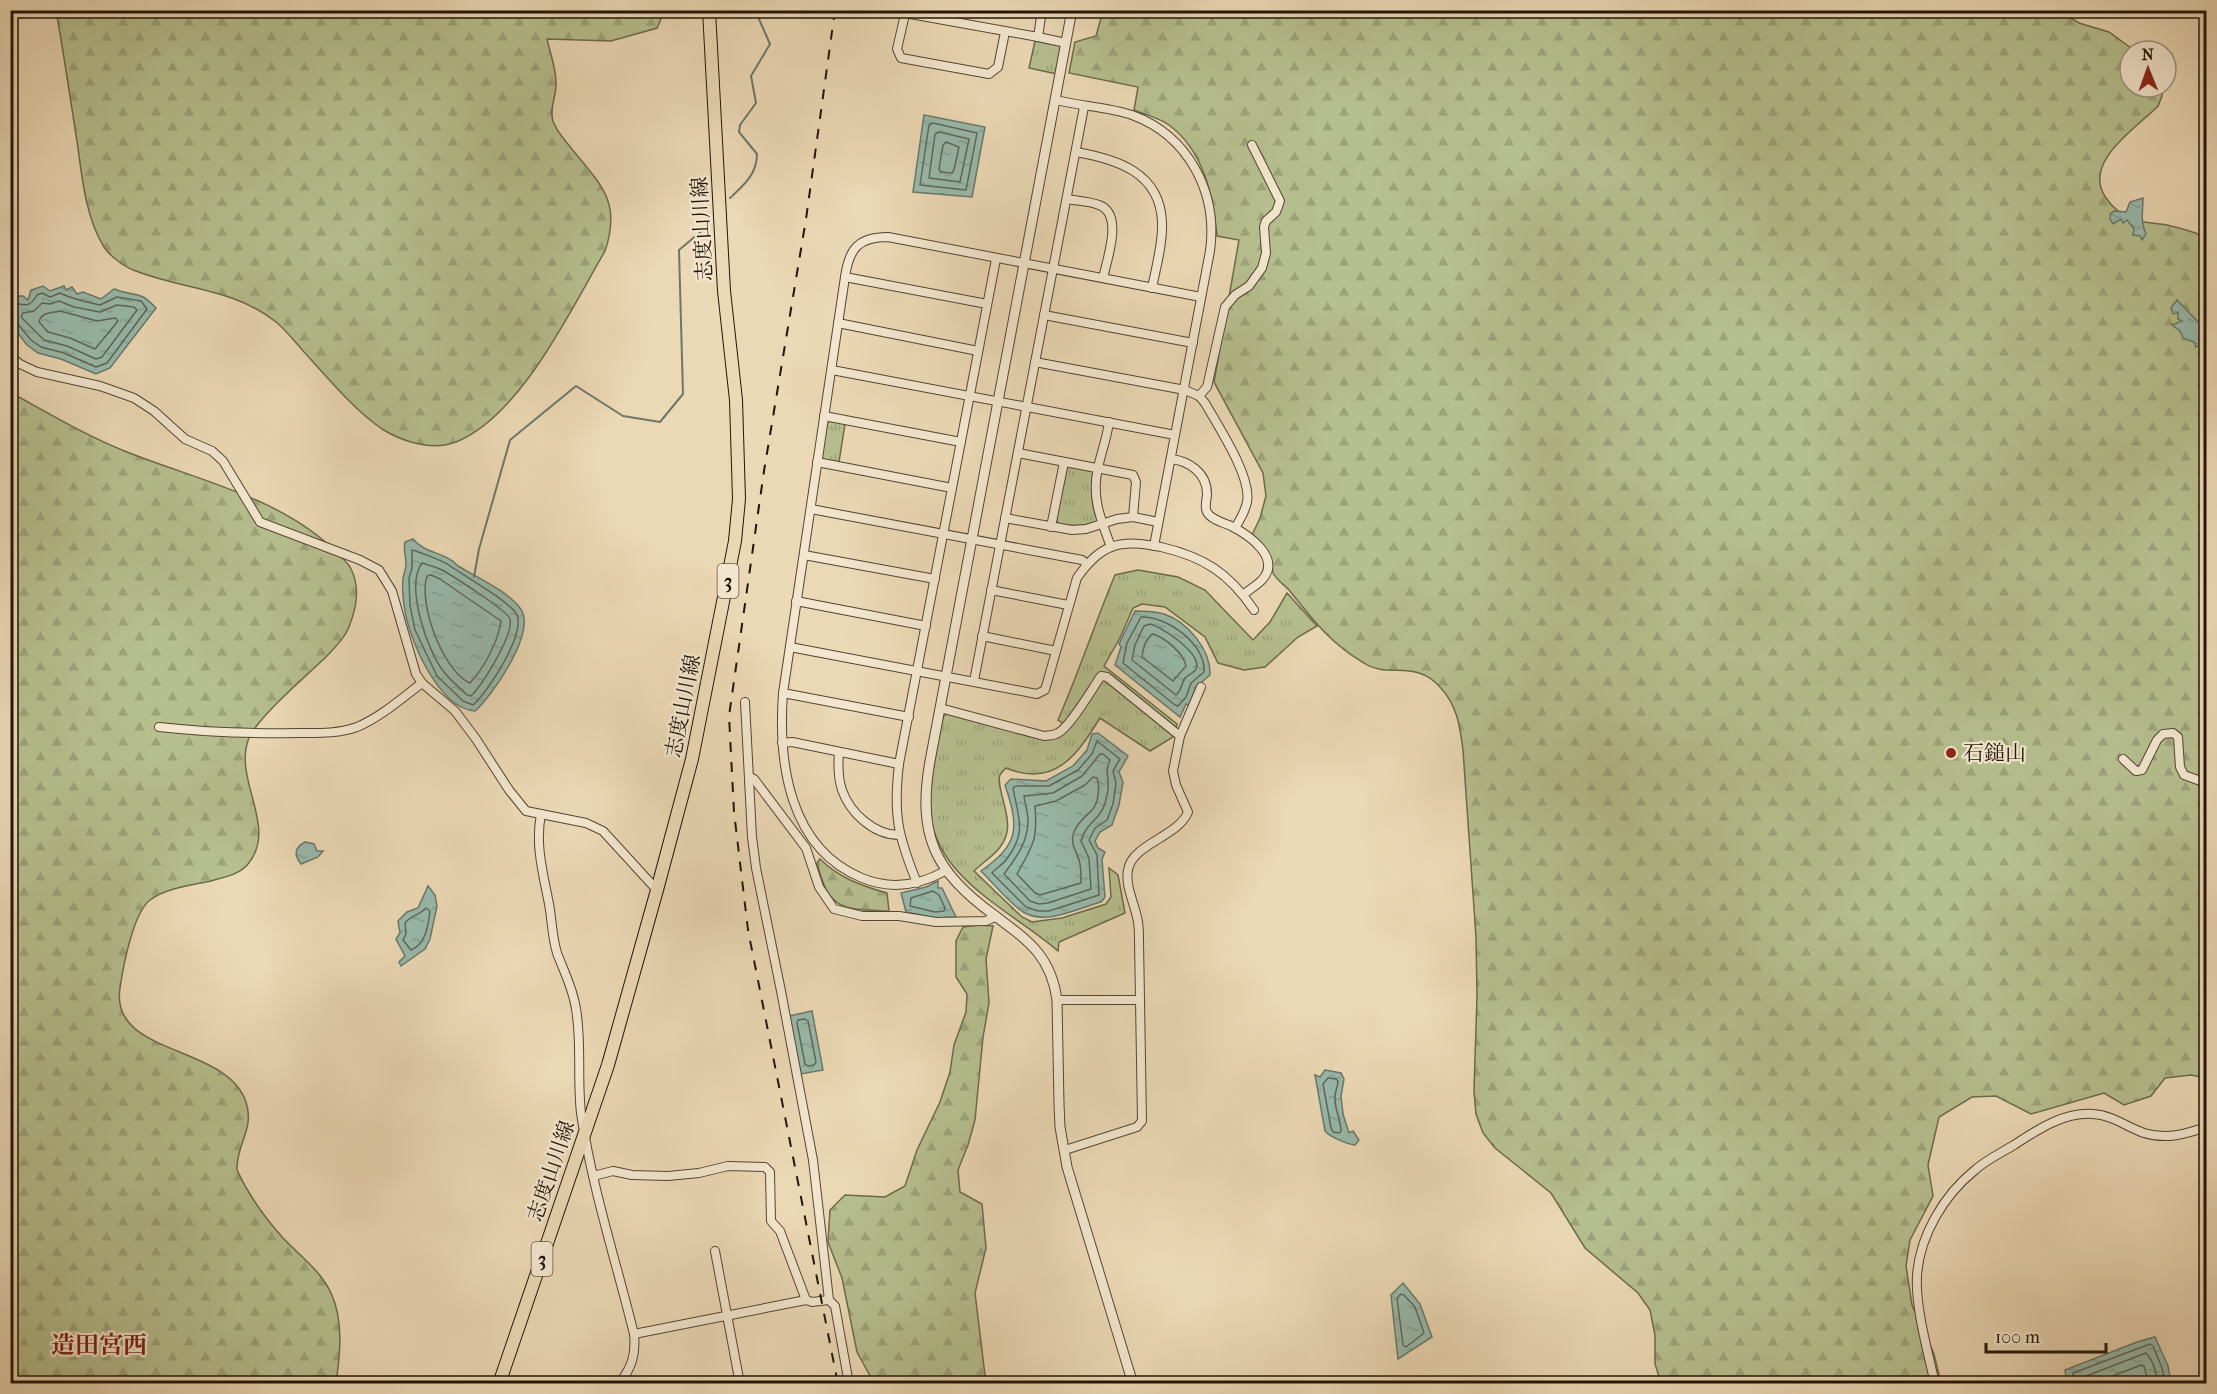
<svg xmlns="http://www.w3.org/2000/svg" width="2217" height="1394" font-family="'IM FELL French Canon','Noto Serif JP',serif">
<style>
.grass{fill:url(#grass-tufts);stroke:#6c6a4c;stroke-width:1.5}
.forest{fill:url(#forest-firs);stroke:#6c6a4c;stroke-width:1.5}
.water{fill:url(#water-ripples);stroke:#69786b;stroke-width:1.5}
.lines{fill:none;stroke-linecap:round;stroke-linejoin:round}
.shore{stroke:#5d675a;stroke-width:1.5}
.stream{stroke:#69786b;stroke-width:2}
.minor-casing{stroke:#544534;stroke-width:10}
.tertiary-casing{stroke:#544534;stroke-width:11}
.primary-casing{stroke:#221409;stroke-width:14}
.minor{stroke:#f2e6ce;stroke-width:8}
.tertiary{stroke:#f2e6ce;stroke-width:9}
.primary{stroke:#ebd8b4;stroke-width:12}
.rail{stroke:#221409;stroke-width:2;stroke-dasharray:10 10;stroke-linecap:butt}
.poi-dot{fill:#8f2418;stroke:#f2e6ce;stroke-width:2}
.labels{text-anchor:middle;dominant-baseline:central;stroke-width:4.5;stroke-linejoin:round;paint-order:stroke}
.shield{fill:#f2e6ce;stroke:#605344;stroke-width:1.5}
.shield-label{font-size:20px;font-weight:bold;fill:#221409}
.street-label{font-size:21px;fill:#221409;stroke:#f2e6ce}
.poi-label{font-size:21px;fill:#221409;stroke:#f2e6ce;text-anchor:start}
.quarter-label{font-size:24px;font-weight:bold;fill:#7a1f14;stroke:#f2e6ce}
</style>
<defs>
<pattern id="grass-tufts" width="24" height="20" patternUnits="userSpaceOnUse" patternTransform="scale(1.5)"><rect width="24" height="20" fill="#b6bf8e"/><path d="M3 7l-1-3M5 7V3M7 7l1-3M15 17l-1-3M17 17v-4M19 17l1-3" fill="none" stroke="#9ca379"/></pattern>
<pattern id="forest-firs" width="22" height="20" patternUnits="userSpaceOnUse" patternTransform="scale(1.5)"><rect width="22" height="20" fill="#b6bf8e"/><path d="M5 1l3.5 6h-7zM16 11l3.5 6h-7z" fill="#9ca379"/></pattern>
<pattern id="water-ripples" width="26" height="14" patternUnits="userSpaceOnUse" patternTransform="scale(1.5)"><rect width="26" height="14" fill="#98baac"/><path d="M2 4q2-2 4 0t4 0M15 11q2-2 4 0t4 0" fill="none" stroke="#839f93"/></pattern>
</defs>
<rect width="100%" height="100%" fill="#ebd8b4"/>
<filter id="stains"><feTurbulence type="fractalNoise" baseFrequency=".00333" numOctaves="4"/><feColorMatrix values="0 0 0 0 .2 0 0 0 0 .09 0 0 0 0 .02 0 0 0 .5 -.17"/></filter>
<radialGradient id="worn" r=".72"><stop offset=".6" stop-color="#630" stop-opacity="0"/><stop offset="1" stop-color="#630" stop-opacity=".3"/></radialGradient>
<g class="grass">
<path d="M1035,41l27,5 -5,28 -28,-6z"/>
<path d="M828,420l17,4 -6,38 -18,-3z"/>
<path d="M1067,466l28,6c-4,16 -5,33 3,49 -14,6 -25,5 -39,3l-3,-4z"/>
<path d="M1138,570l40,7 27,13 48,50 17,-18 17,-29 30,33 -19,11 -33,30 -21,3 -26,-7 -13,-26 -40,-30 -23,-3 -9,4 -13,30 -16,28 73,58 -4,13 -23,14 -50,-33c-23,37 -45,70 -94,50 -2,2 -5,5 -6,7 -5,10 13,43 6,61 -6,17 -20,23 -32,35l48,46 10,5 30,-4 44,-14 5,-7 -2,-29 9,7 7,38 -66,29 -1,9c-48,-42 -132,-76 -128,-152 1,-27 8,-55 13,-82l5,-5 97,26 23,-11 -10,-7c21,-48 37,-97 57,-145z"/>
</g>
<g class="forest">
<path d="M2057,10l22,13 30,9 26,19h-5v36h32v9l-4,10c-21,22 -77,56 -52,92 7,11 16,17 28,22 11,3 22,3 33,5 13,3 27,7 39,12v841l-15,-3 -26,3 -14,18 -27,9 -20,-12 -73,21 -35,-18 -24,1 -33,20 -11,48 5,31 -23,44 -4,26 6,39 22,49 7,29h-280l-6,-19v-29l-5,-25 -12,-17 -53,-45 -34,-55 -56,-45 -12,-15 -7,-19 -2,-23 3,-95 -1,-59 -13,-187c-3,-24 -6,-45 -23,-63 -25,-28 -52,-8 -76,-24 -34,-20 -51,-43 -75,-73 -5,-5 -13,-11 -16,-17 -1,-3 0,-9 -1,-13 -4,-11 -12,-17 -20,-25l8,-17 6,-22 -3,-23 -49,-91 25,-142 -22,-4c-4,-40 -13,-85 -48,-111 -9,-7 -24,-10 -35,-15l4,-23 -69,-14 6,-31 21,-6 7,-25z"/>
<path d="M663,11l1,1 -7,16 -46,13 -64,-2c3,14 10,32 9,46 0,12 -7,24 -3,36 3,10 12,19 18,27 29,36 51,53 34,103 -34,58 -84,165 -149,191 -24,9 -53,0 -74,-13 -30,-21 -53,-50 -78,-77 -9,-10 -17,-21 -28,-30 -43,-34 -91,-32 -140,-51 -12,-4 -25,-14 -32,-24 -19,-30 -22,-72 -27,-106 -7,-43 -13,-87 -21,-130z"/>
<path d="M10,389l7,7c36,20 72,41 110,56 70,28 157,46 211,102 4,4 9,8 12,13 10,18 7,39 0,57 -4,13 -15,23 -24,33 -19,18 -68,60 -77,81 -17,41 30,89 -1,126 -9,11 -24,13 -37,17 -19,4 -45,7 -61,19 -17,13 -27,67 -30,88 -11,68 107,56 126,114 9,27 -10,42 -9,68 11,24 28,48 46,68 17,18 37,32 48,55 13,28 9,62 5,90h-325z"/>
<path d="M820,859c19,19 42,27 67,34l2,18c-45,-2 -60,1 -72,-48z"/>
<path d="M978,925l15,1 -7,33 3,44 -6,34 -8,83 -7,25 -10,25 2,22 22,12 4,44 -11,45 10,82 12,8h-123l-17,-31 -15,-74 -14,-36 2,-32 15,-15 40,2 20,-11 12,-36 23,-48 10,-30 4,-27 12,-33 1,-18 -11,-17v-36l7,-14z"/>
</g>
<g class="water">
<path d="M924,115l61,12 -13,70 -59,-5z"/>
<path d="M2143,198c0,13 -3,24 3,36l-4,6 -2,-4 -7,-1 1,-6 -7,-9 -4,3 -2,-4 -8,5 -3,-5v-5l4,-3 12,1 4,-10z"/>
<path d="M43,286l7,5 14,-5 2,4 6,-3 5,7 6,-2 18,7 13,-10c22,9 23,-1 42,19l-46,60 -14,6 -35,-15 -23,-6 -11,-8 -13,-17h-3v-32h12l5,4 3,-10z"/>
<path d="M2177,300l26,27 3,5v12l-4,-1 -6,4 -2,-5 -11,-4 -3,-7 -8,-6 10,-4 -4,-2v-6l-5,1 -2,-6z"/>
<path d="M413,539c12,15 33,13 45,27 17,10 55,28 64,45 12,24 -29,84 -47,100 -37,-3 -67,-73 -71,-106 -1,-8 -2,-19 -1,-27 1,-5 3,-9 3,-14 0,-9 -3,-14 -1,-22z"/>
<path d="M1135,611c10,0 19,0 29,3 24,8 47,36 46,61l-14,12 -7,18 -3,-1 -6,13 -65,-52 6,-18 -2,-3z"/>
<path d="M1098,733l30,23 -9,16 4,10 -4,23 -7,20 -12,7 -5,9 3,7 7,4 -3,7 3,38 -4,5c-22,6 -54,23 -76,11 -12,-6 -33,-31 -44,-42 39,-27 38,-44 24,-86l6,-6 35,2 27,-15 14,-16 5,-16z"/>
<path d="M305,842l9,2 3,7h6l-5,6 -17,7c-7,-9 -7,-16 4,-22z"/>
<path d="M938,881v7h4l14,29 -21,1 -29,-6 -5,-19 25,-6z"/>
<path d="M428,886l7,9 2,11 -7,33 -5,10 -24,17 -2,-4 6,-6 -9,-17 4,-6 -2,-12 9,-9 11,-4z"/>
<path d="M812,1011l11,59 -22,4 -12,-58z"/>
<path d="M1325,1070l16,3 3,6 -3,17 2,18 6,19 4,-2 6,9 -4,5c-8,-1 -25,-8 -30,-14l-10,-56 5,2z"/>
<path d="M1403,1283l17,21 12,33 -34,22 -7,-64z"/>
<path d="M2155,1337l13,29 3,17h-104l-2,-13 72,-28z"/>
</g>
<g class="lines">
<g class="shore">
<path d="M933,123l44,10 -11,57 -46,-5 9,-60z"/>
<path d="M939,132l30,7 -9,43 -31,-4 6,-44z"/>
<path d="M946,142l13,5 -5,23 -2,3 -11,-1 -2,-3 4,-24z"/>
<path d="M59,301l15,6 26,5 17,-7 17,2 3,3 -35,47 -6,2 -29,-13 -23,-6 -23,-23 2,-4 11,-2 8,-8 8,1z"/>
<path d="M10,302c15,3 19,7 27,-7l5,-2 8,4 10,-4c12,6 26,9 40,12l17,-8 24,4 6,8 -40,54 -11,4 -32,-14 -23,-6 -10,-7 -14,-17 -7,-1"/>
<path d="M60,311l37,10 18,-3 3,3 -23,28 -25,-11 -22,-6 -9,-10c2,-10 13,-9 21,-11z"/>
<path d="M412,550c5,1 34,12 38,16 13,9 62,37 67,49 8,20 -29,77 -44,90l-10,-4 -26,-25 -22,-46 -5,-25 -1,-27 3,-10z"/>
<path d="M422,563c7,2 15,4 22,8 10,6 64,40 66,48 4,16 -28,66 -39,77l-4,-1c-8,-8 -17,-15 -23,-23 -17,-21 -39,-86 -22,-109z"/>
<path d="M431,575l9,4 61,42c-3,21 -17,47 -31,62 -27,-12 -52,-79 -43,-107z"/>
<path d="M1141,617c26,-1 65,27 63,55l-13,11 -5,14 -8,9 -3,-1 -52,-42 4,-20z"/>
<path d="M1150,624c12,3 53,30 46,45 -1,3 -8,6 -11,9 -4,6 -3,12 -9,17l-44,-35 3,-15 9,-19z"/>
<path d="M1153,634c12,4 31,19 33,32l-13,15 -31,-24c1,-8 4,-19 11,-23z"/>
<path d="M1097,741l23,18 -7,12 3,12 -3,21 -6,16 -12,8 -6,12 8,15 2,40 -50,16h-11l-12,-4 -34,-34c4,-5 10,-8 14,-13 22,-29 12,-42 7,-72l3,-2h33l29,-16 14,-16z"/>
<path d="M1100,754h3l7,6c-5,12 -2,11 -2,23 1,6 -2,17 -4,23 -5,14 -19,18 -23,35l8,17 2,31 -43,14 -9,1 -9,-3 -26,-27c12,-16 24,-32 24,-53 0,-8 -3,-17 -4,-25l29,-3 29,-17z"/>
<path d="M1093,777l4,1c3,7 2,25 -5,32 -7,8 -13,10 -18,22 -5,13 4,20 6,32 1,6 1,13 1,19l-41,12 -5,-2 -18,-19c16,-29 21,-34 18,-68l21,-5 29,-16z"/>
<path d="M933,891l6,4 6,13 -1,3 -9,1 -25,-6 1,-8z"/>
<path d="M426,908l4,3c-2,15 -4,33 -19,39l-8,-10 3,-6 -1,-11c6,-8 15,-8 21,-15z"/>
<path d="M805,1019l3,2 8,41 -2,3 -6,1 -3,-2 -8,-41 1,-3z"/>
<path d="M1328,1078l8,1 2,2c0,6 -3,10 -3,15 -1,13 6,24 6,35l-2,2 -6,-1 -2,-4 -8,-44z"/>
<path d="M1401,1294l3,1 11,12 9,26 -18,14 -3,-2 -6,-47z"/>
<path d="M2072,1384l1,-11 77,-29 3,2 9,22 3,16"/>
<path d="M2080,1384l1,-6 65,-25c7,7 11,21 12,31"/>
<path d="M2092,1384l49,-19 3,1 5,18"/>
</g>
<g class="stream">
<path d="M730,198c14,-13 27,-24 27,-44l-18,-22 1,-7 16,-22 -5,-27 19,-32 -15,-34"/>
<path d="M474,577l5,-28 31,-109 66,-54 47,30 37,6 23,-28 -4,-144 25,-21"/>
</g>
<defs>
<g id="minor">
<path d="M906,10l-9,39 4,9 88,16 9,-7 7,-35"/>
<path d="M905,13l133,24 4,-27"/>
<path d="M1038,37l28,6"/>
<path d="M1056,100c24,6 52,7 76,15 57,21 86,78 78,136l-56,295"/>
<path d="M1076,152c40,7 84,20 86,70 1,22 -6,45 -10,66"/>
<path d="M1067,199c10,2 23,2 32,6 25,9 8,54 4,73"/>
<path d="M845,277l142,27"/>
<path d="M1044,315l149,28"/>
<path d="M838,323l140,28"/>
<path d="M10,356l10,8 17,8 63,14 34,12 20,13 31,28 27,12 11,10 37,61 100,38 19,10 13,21 24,83 6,9 33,28 21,28 33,51 17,21 60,12 17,8 54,59"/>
<path d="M1035,362l150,28 14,6 6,7c13,23 47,74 42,99 -2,10 -7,18 -12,26"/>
<path d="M832,370l343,65"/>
<path d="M1199,396l8,-9 18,-80 10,-12 14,-9 13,-18 4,-15 -2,-26 2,-6 10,-9 4,-11 -28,-56"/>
<path d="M824,416l137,26"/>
<path d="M1109,422c-2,16 -8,31 -11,46 -7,29 3,52 13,79"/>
<path d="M1018,453l115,22 3,7 -3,35"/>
<path d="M1171,459c18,2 36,14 36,35 0,5 -3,13 0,18 3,7 17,11 24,14 18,9 51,32 31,54 -5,5 -13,10 -18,14"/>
<path d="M817,462l135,26"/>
<path d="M811,509l271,51 5,4"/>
<path d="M1005,518l67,12 14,-1 31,-10 16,-2 25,5"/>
<path d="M1051,527l13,-65"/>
<path d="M804,555l131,24"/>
<path d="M991,590l77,15"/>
<path d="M796,601l130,25"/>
<path d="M982,636l74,15"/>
<path d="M790,647l247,47 8,-4 32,-112c9,-13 19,-25 34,-31 16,-6 33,-3 50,0 43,10 68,26 93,63"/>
<path d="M974,681l110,-574"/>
<path d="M783,693l126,24"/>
<path d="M745,702l7,135 4,31 25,123 32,169 16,140"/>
<path d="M940,708l104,28c5,-1 9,0 14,-3 12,-6 34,-44 43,-57l6,1 73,59 -7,35 3,14 12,27c-10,25 -56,32 -60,58 -3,15 6,33 9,47 2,7 2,15 2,23l3,181 -5,6 -72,23"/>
<path d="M159,727c46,5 91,7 138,6 20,0 41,1 60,-6 24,-10 45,-29 65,-44"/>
<path d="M1180,736l21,-49"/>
<path d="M782,743l10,-1 107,22"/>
<path d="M839,752c-1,12 -1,26 3,38 8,23 32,45 57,45"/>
<path d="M2123,759l13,12 6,-1 15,-30 6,-6 10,-1 5,4 2,30 4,8 22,8"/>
<path d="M750,777l4,2 52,69 13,39 15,22 28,7h37l37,6 50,-1 9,-4"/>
<path d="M541,814c-6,31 2,59 8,90 3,16 3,33 8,49 7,19 16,35 19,56 6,34 1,69 5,104 11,75 35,148 53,221 2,21 -2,33 -15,50"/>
<path d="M945,871c-27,15 -54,19 -83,7 -73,-30 -84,-115 -79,-185l62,-416c4,-28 13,-40 43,-40l313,60"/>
<path d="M917,883c-19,-47 -24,-68 -18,-119l97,-505"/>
<path d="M1057,1000h83"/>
<path d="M593,1176l20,-5 19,4 36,1 31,-3 29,-7 37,1 5,5 1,49 9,10 26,69"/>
<path d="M715,1251l25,133"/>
<path d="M634,1334l172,-34 6,2 17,-2 6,6 14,78"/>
<path d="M1935,1384c-7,-32 -20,-77 -18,-109 3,-40 27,-80 58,-105 11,-10 26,-17 39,-25 23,-15 49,-33 79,-31 19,1 34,13 51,19 22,7 42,1 62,-6"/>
</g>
<path id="tertiary" d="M1072,10l-142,751c-13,74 4,110 64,154 33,25 57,40 63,85l2,104 1,23 7,40 66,217"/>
<path id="primary" d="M499,1384l109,-319 49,-175 35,-131 43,-218 4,-42 -3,-99 -12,-109 -15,-281"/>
</defs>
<use href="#minor" class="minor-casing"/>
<use href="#tertiary" class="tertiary-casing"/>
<use href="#primary" class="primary-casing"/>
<use href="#minor" class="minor"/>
<use href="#tertiary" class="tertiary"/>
<use href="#primary" class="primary"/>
<path class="rail" d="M835,10l-29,209 -42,252 -35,245 5,96 14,118 90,454"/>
</g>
<circle class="poi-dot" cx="1951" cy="753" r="6"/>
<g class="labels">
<g class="shield">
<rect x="717.5" y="564" width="21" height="34" rx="4.5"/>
<rect x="531.5" y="1242" width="21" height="34" rx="4.5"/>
</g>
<g class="shield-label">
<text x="728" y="581">3</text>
<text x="542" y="1259">3</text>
</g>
<g class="street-label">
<text transform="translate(702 229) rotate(-93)">志度山川線</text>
<text transform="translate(683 706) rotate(-79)">志度山川線</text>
<text transform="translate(551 1171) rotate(-71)">志度山川線</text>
</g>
<g class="poi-label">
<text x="1963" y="753">石鎚山</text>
</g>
<g class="quarter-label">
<text x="99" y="1345">造田宮西</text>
</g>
</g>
<rect width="2217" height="1394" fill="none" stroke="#ebd8b4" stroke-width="36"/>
<rect x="12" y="12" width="2193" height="1370" fill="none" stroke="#221409" stroke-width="3"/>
<rect x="18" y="18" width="2181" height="1358" fill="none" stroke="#221409" stroke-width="1.5"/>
<g transform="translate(2148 69) rotate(359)"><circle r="28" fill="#f2e6ce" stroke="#9f927f" stroke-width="1.5"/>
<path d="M0-4.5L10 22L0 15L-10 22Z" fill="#8f2418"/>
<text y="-9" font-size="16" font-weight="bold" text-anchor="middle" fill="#221409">N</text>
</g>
<path d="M1986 1343v9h120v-9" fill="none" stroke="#221409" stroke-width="3"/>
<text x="1995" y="1343" font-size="18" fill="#221409" stroke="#f2e6ce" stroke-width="4.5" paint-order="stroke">100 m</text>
<rect width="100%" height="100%" filter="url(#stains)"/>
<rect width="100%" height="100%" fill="url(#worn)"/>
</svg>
